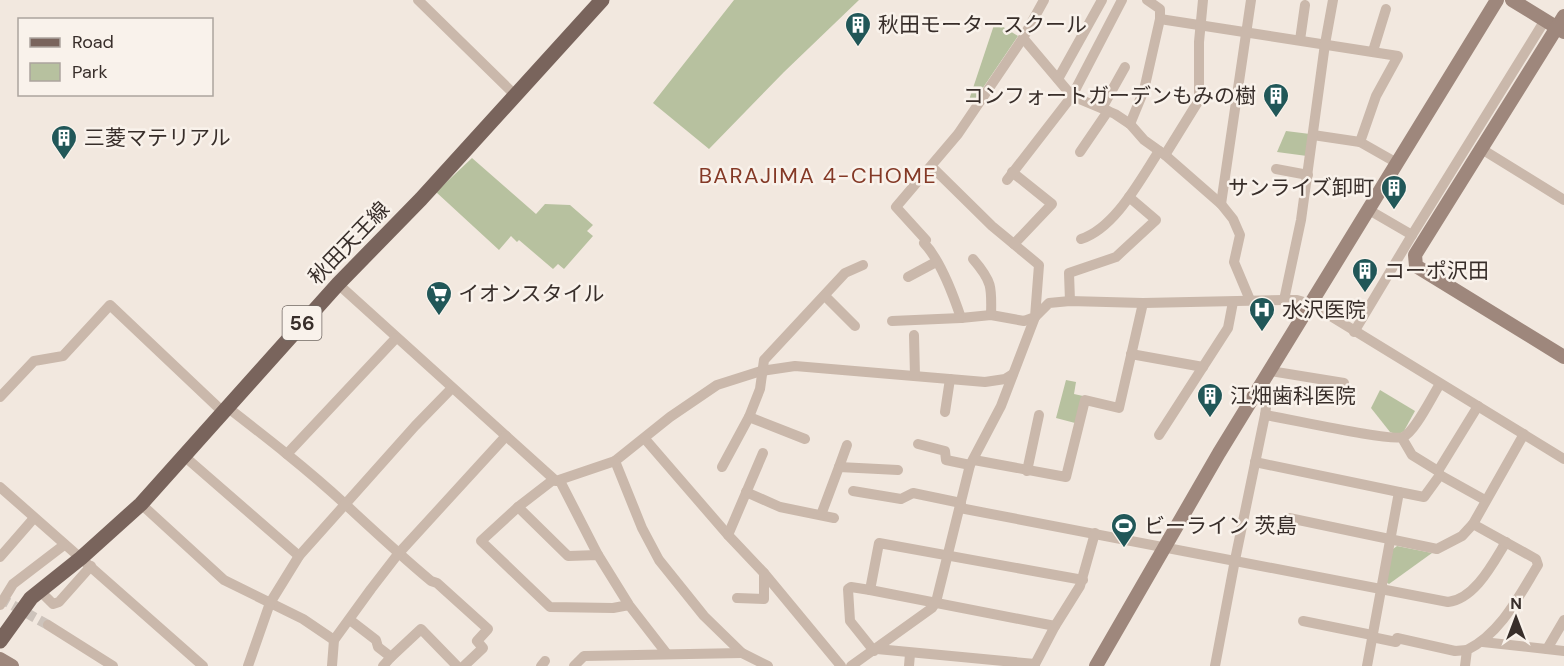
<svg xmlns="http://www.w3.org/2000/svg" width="1564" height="666" font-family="'DM Sans','Noto Sans JP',sans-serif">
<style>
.green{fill:#b7c19f}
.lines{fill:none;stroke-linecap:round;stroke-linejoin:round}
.street-tunnel{stroke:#cdc3bb;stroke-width:10;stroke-dasharray:10 5;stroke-linecap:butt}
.street{stroke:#cab8ab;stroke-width:10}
.secondary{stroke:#9e877c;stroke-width:14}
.primary{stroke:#79645c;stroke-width:15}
.labels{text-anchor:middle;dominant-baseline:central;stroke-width:5;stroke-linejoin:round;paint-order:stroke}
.shield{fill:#f9f2eb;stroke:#726964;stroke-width:1.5}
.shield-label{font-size:20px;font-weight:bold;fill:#382e2a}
.poi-label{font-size:21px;fill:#382e2a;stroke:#f9f2eb;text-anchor:start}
.street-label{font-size:21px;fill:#382e2a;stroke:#f9f2eb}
.neighbourhood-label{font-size:22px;letter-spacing:1.5px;fill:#843926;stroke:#f9f2eb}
</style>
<rect width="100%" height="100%" fill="#f2e8df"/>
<g class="green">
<path d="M734,0h125l-75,72 -75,77 -56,-46z"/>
<path d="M995,22l23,14 -46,68 -4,-1z"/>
<path d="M1286,131l24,3 -3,22 -30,-4z"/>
<path d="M472,158l64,56 9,-10 25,1 23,20 -6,6 6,5 -29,33 -6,-5 -5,5 -34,-29 -2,2 -6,-6 -12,14 -63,-58z"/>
<path d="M1066,380l10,2 -2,12 9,2 -8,27 -19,-5z"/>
<path d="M1380,390l35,21 -11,20 -6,4 -8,-3 -19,-24z"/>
<path d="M1397,546l35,7 -43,31 -3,-2 7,-33z"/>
</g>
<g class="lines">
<path class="street-tunnel" d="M0,598l48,27"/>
<g class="street">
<path d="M418,0l97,95"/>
<path d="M1147,0l13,9v10"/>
<path d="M1023,38l49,58 43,18 15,10 14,16 21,15 56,49 12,15 7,16 -6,27 16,38"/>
<path d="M1300,40l5,-35"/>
<path d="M1373,51l13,-42"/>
<path d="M1058,79l44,-79"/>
<path d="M1102,108l23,-41"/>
<path d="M1130,124l14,-34 16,-71 238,37 -22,40 -16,46 37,21"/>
<path d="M1313,135l47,7"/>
<path d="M1480,148l84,52"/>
<path d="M1080,152l28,-41"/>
<path d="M1165,155l34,-55v-58l4,-42"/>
<path d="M931,166l61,60 47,39 -4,52 -11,4 -33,-6 -30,3c-8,-24 -20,-57 -37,-75l2,-3 -30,-33 62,-73 65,-96 21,-38"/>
<path d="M1276,169l32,6"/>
<path d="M1012,172l40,32 -38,40"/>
<path d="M1007,180l65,-84 50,-96"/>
<path d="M1221,204l30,-204"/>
<path d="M1369,210l43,25"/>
<path d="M1081,239c34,-11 59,-59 78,-88"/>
<path d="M973,259c19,22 19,28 18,56"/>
<path d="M908,277l28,-15"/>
<path d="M338,284l218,197 59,-20 55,-44 47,-32 44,-14 34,-5 190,16 20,-3 8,-5"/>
<path d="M825,296l30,30"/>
<path d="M1284,300l17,-80 24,-176 8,-44"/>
<path d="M1070,301l-1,-28 47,-16 40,-37 -27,-23"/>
<path d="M892,321l69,-3"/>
<path d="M1354,332l58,-97 133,-215"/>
<path d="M914,335l1,41"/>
<path d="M1131,354l72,13"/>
<path d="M1270,371l74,12"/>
<path d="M0,397l34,-36 29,-5 47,-51 113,107"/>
<path d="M227,407c40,31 80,62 118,97 28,26 56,52 86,77l6,2 51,46 -11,12 6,7 -19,18"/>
<path d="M945,412l5,-33"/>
<path d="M1265,415c21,3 126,27 138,22 12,-5 29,-41 37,-53"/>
<path d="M749,417l56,22"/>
<path d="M1159,435l69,-107 5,-26"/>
<path d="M1402,438l10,17 26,16 2,4 45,25"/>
<path d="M645,439l83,96 36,38 77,93"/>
<path d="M918,444l27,7 1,9 24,5"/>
<path d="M287,454l109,-116"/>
<path d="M184,456l115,100"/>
<path d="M974,460l92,17 19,-77 34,8 24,-105"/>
<path d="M615,461l27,67 17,32 45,56 38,37 26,13"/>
<path d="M1255,462l144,30 -32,174"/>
<path d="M722,467l27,-50 11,-28 4,-29 81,-87 18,-8"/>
<path d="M839,467l8,-22"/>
<path d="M1027,471l12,-56"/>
<path d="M1438,471l40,-65"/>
<path d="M560,481l38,74"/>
<path d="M0,487l203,179"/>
<path d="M853,491l48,8 12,-6 48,10"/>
<path d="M746,492l34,15 54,11"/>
<path d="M1399,492l25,5 16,-22"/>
<path d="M141,504l83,76 79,39 31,21"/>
<path d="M518,507l35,-27"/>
<path d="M960,508l488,94c27,-3 45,-39 58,-60"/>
<path d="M821,515l18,-48 59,3"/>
<path d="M1289,518l148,31 25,-13 11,-12 51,-90"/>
<path d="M728,535l35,-82"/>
<path d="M0,557l34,-39"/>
<path d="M870,590l-19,-3 -3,2 2,32 24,30"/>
<path d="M40,591l13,13 6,-2 32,-36"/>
<path d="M737,598l27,1v-26"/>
<path d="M0,605l13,-21 51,-39"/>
<path d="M629,605l-16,3 -63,-1 -69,-66 37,-34 50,49 30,-1 31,50 38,49"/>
<path d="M350,620l26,20 2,7 13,10 30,-28 36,37"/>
<path d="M1303,621l69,14"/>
<path d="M48,625l65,41"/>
<path d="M1055,626l-185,-36 9,-47 204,37"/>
<path d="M1372,637l24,5 1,-4 58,13 12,-1"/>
<path d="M1483,642l81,9"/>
<path d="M877,649l158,15"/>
<path d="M1547,649l17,-29"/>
<path d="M248,666l22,-63 29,-47 116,-130 37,-38"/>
<path d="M332,666l2,-26 37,-51 27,-35 108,-118"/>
<path d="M383,666l8,-9"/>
<path d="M541,666l4,-5"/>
<path d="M574,666l10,-10 158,-3"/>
<path d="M851,666l81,-58 4,-6 34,-137 31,-59 34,-89 14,-14 21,-2 73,2 141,-3h13l14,4 253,155"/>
<path d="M909,666l1,-12"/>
<path d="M1034,666l21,-40 25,-40 15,-53"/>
<path d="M1215,666l20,-106 30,-145c2,-12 3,-17 -8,-23"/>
<path d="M1465,666l2,-16c34,-17 52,-54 71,-85l-2,-6 -63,-35"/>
</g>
<g class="secondary">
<path d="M1512,0l52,32"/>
<path d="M1564,16l-149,239 1,11 148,91"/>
<path d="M0,659l12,7"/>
<path d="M1096,666l123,-213 278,-453"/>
</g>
<path class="primary" d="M0,641l31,-43 50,-40 60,-54 197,-220 83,-85 181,-199"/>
</g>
<defs>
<symbol id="building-pin" viewBox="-11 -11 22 30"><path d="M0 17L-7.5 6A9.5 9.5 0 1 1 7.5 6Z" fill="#215758" stroke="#f9f2eb"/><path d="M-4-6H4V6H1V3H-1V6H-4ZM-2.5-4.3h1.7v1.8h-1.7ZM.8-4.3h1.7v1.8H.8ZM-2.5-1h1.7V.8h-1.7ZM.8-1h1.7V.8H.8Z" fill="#fff"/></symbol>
<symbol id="supermarket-pin" viewBox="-11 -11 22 30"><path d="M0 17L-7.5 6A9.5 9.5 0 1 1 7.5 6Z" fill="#215758" stroke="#f9f2eb"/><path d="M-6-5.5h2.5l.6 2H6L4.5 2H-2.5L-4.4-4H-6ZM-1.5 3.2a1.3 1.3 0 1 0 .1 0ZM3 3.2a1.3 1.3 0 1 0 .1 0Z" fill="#fff"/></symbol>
<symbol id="hospital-pin" viewBox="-11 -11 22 30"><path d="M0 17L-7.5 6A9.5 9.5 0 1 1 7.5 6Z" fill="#215758" stroke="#f9f2eb"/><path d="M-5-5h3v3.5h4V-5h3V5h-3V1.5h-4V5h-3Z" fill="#fff"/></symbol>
<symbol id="stadium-pin" viewBox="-11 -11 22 30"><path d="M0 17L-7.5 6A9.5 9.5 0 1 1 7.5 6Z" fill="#215758" stroke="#f9f2eb"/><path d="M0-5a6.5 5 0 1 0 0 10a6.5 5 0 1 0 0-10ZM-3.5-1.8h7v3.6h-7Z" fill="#fff"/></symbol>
</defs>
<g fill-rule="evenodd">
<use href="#building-pin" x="843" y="10" width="30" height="40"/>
<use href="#building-pin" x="1261" y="81" width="30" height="40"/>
<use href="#building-pin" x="49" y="123" width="30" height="40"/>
<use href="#building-pin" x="1379" y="173" width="30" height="40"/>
<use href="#building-pin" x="1350" y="256" width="30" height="40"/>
<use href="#supermarket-pin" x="424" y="279" width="30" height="40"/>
<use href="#hospital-pin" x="1247" y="295" width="30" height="40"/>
<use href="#building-pin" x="1195" y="381" width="30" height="40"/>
<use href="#stadium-pin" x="1109" y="511" width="30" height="40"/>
</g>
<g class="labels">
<rect class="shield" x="282.5" y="306" width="39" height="34" rx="4.5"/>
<g class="shield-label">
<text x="302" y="323">56</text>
</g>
<g class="poi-label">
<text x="878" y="25">秋田モータースクール</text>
<text x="1256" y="96" text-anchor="end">コンフォートガーデンもみの樹</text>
<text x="84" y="138">三菱マテリアル</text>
<text x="1374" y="188" text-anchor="end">サンライズ卸町</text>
<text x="1384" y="271">コーポ沢田</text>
<text x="458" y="294">イオンスタイル</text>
<text x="1282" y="310">水沢医院</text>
<text x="1230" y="396">江畑歯科医院</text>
<text x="1144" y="526">ビーライン 茨島</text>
</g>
<g class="street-label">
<text transform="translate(349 243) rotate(-46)">秋田天王線</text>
</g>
<g class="neighbourhood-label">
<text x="818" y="175">BARAJIMA 4-CHOME</text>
</g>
</g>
<rect x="18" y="18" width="195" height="78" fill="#f9f2eb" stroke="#aca49e" stroke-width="1.5"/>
<rect x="30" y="38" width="30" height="9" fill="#79645c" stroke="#aca49e" stroke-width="1.5"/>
<text x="72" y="48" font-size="18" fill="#382e2a">Road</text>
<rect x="30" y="63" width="30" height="18" fill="#b7c19f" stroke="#aca49e" stroke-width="1.5"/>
<text x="72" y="78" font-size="18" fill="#382e2a">Park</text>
<g transform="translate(1516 618)" stroke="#f9f2eb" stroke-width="4.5" paint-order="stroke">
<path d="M0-4.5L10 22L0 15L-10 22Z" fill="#382e2a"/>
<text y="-9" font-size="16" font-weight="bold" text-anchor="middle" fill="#382e2a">N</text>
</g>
</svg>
